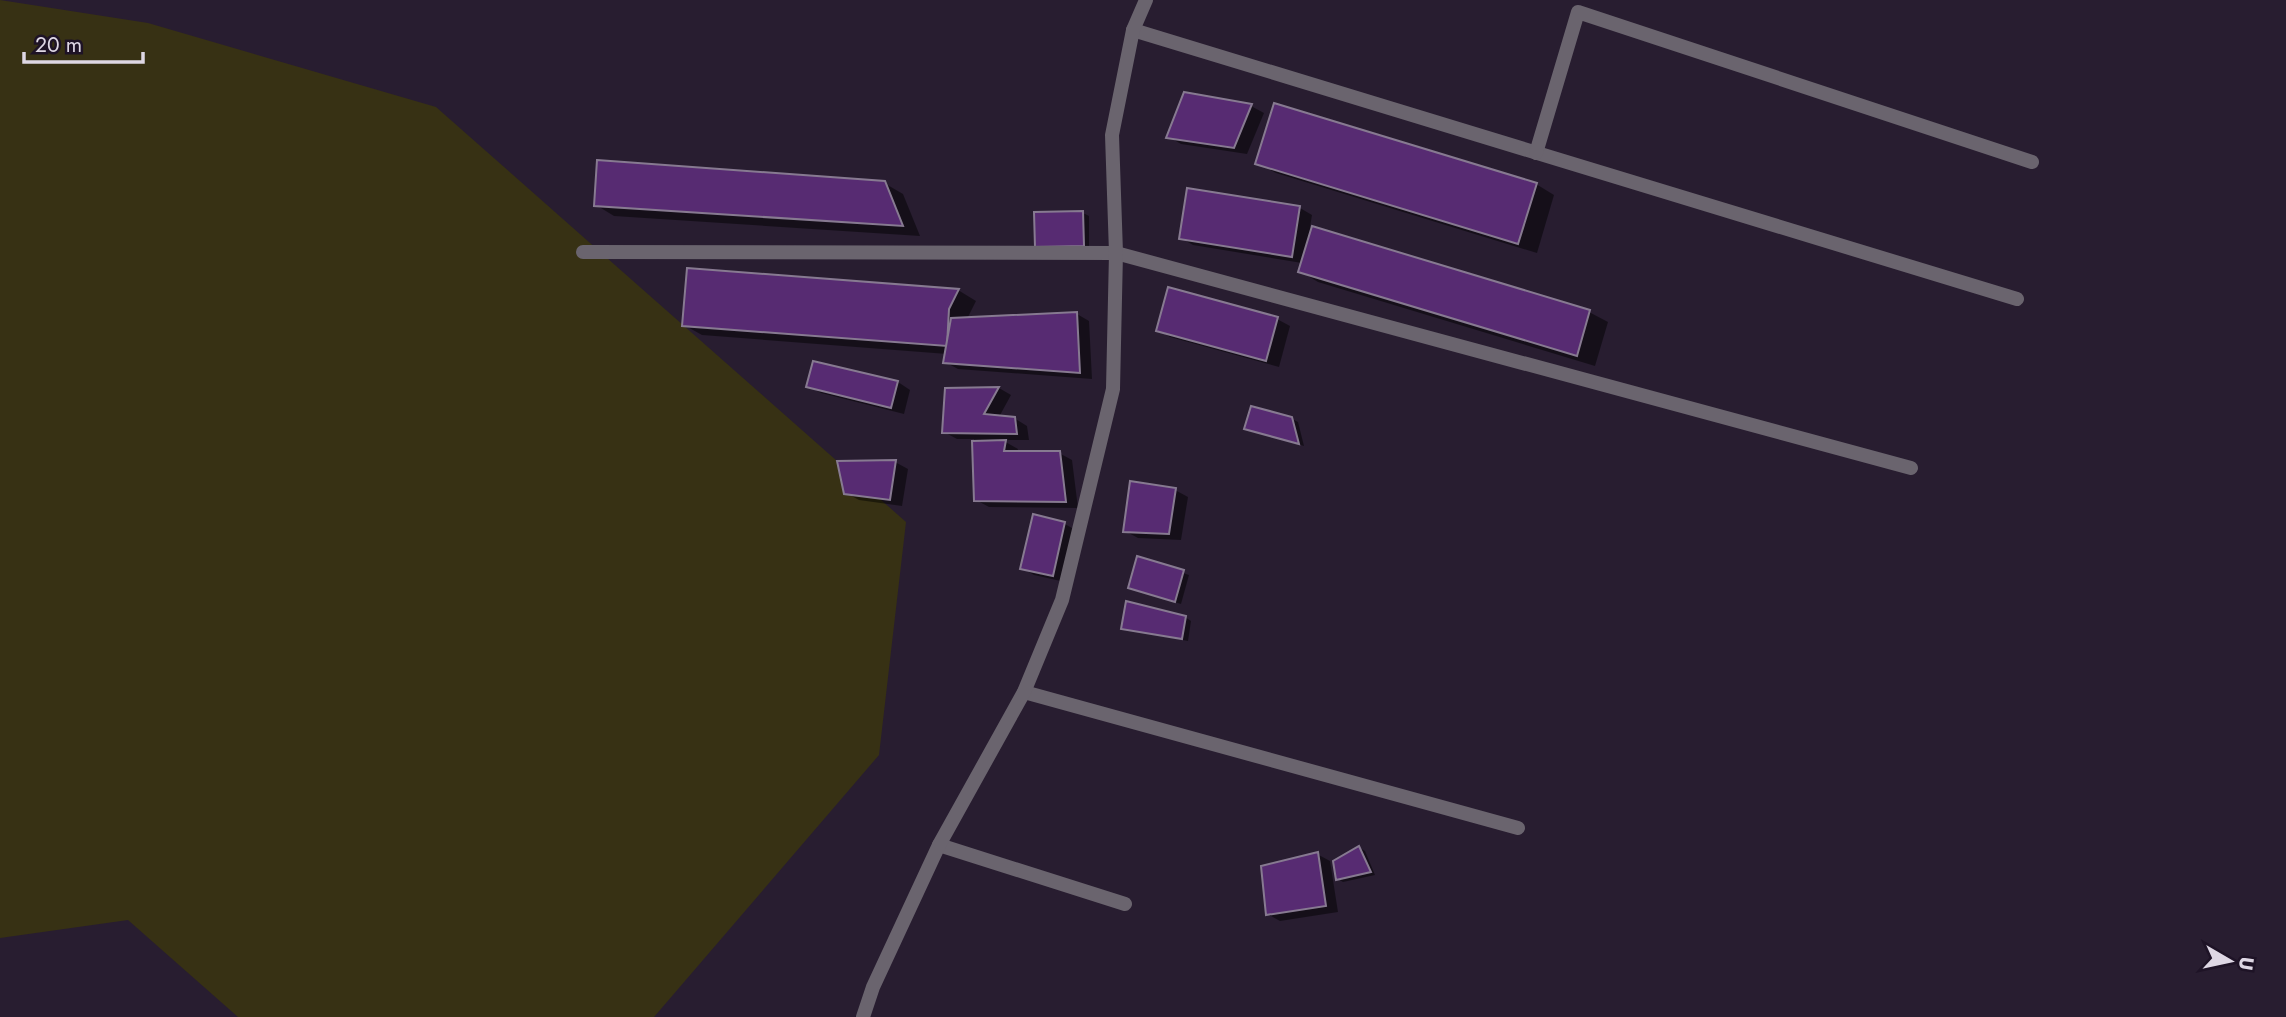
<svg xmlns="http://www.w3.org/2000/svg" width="2286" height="1017" font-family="Jost,sans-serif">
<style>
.green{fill:#373114}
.shadow{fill:#0007}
.building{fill:#572b72;stroke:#877a91;stroke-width:2}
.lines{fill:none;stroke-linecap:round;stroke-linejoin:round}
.minor{stroke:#6a646e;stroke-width:14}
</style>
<rect width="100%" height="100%" fill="#281d30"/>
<path class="green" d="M0,0l148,23 288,84 470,415 -27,233 -225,262h-416l-110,-97 -128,18z"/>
<g class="shadow">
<path d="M1185,94l66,12 13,7 -17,41 -66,-10 -12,-7z"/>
<path d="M1257,163l279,21 18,11 -17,58 -261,-80z"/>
<path d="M884,183l19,11 17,42 -306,-20 -18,-11z"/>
<path d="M1300,208l12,7 -2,12 279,85 19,10 -13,44 -277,-84 -18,-11 2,-8 -109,-18 -12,-7z"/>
<path d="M1083,213l6,3v32l-47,1z"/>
<path d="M958,290l18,11 -9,18 110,-5 12,7 3,58 -134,-10 -13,-7 2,-8 -245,-19 -18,-10z"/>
<path d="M1277,319l13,7 -11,41 -109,-30 -12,-7z"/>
<path d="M815,363l83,19 12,8 -6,24 -83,-21 -13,-7z"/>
<path d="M999,388l12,7 -12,22 15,1 13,8 2,14h-27l16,9 -1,4h42l13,7 6,48 -89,-1 -13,-7 -2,-61h-17l-13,-7 2,-42z"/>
<path d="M1292,419l6,3 6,24 -58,-17z"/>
<path d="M895,462l13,7 -6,37 -43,-6 -13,-7z"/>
<path d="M1175,490l13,7 -7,43 -43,-2 -13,-7z"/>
<path d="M1034,517l31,7 12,7 -12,51 -31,-7 -12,-7z"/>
<path d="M1138,558l51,17 -8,29 -45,-14z"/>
<path d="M1185,617l6,4 -3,20 -65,-12z"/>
<path d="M1360,848l5,3 10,24 -32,7 -5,-3z"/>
<path d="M1317,854l13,7 8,51 -58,9 -13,-7z"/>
</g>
<g class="building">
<path d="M1184,92l68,12 -18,44 -68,-10z"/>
<path d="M1274,103l263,80 -19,61 -263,-80z"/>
<path d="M597,160l288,21 18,45 -309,-20z"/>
<path d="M1187,188l113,18 -8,51 -113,-18z"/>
<path d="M1083,211l1,35 -49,1 -1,-35z"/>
<path d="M1312,226l278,84 -13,46 -279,-84z"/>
<path d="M687,268l272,21 -10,20 -2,37 -265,-20z"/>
<path d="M1168,287l110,30 -12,44 -110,-30z"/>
<path d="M1077,312l3,61 -137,-10 8,-45z"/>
<path d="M813,361l85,20 -7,27 -85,-21z"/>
<path d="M999,387l-15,27 31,3 2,17 -75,-1 3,-45z"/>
<path d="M1251,406l41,11 7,27 -55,-15z"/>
<path d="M1006,440l-2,11h56l6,51 -92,-1 -2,-60z"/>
<path d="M896,460l-6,40 -46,-6 -7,-33z"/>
<path d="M1130,481l46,7 -7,46 -46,-2z"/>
<path d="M1033,514l32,8 -12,54 -33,-7z"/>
<path d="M1137,556l47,14 -9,32 -47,-14z"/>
<path d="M1126,601l60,15 -4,23 -61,-10z"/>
<path d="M1359,846l12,26 -35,8 -3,-19z"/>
<path d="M1318,852l8,54 -60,9 -5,-49z"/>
</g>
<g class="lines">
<g class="minor">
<path d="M1133,30l884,269"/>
<path d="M1536,153l42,-141 454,150"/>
<path d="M583,252l533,1 795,215"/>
<path d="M1024,692l494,136"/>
<path d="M939,845l186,59"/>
<path d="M863,1017l10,-30 66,-142 85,-153 38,-92 51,-211 3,-136 -4,-118 21,-105 13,-30"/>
</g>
</g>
<g transform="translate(2230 961) rotate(99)" stroke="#1e1326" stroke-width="5" paint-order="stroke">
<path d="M0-5L12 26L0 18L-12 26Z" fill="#ded7e4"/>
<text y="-10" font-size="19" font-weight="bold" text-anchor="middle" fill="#ded7e4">U</text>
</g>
<path d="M24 52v10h119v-10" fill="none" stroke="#ded7e4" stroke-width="3.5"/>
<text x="35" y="52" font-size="21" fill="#ded7e4" stroke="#1e1326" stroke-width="5" paint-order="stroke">20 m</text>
</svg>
